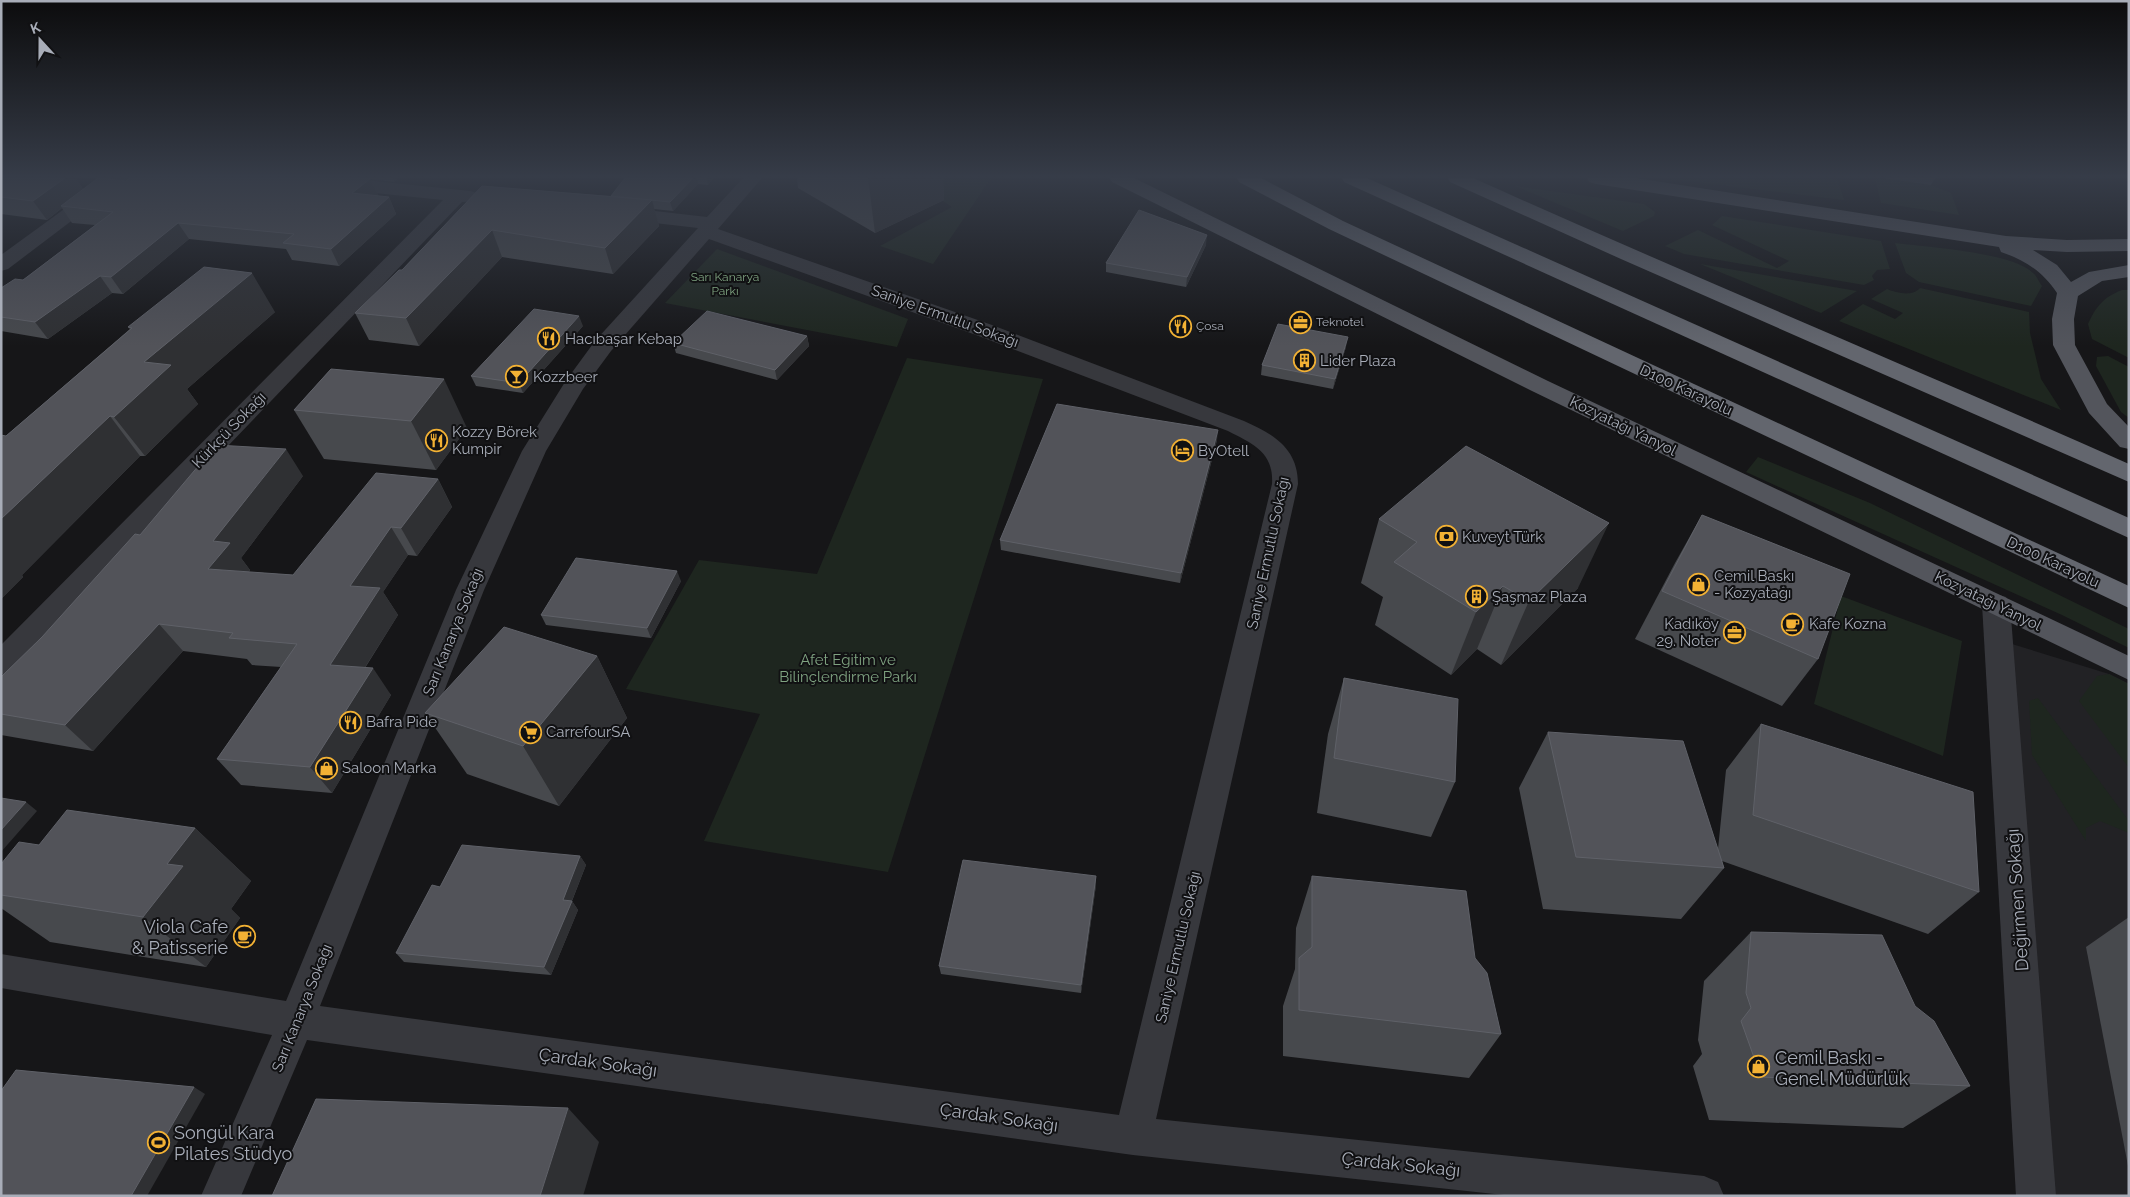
<svg xmlns="http://www.w3.org/2000/svg" width="2130" height="1197" font-family="Raleway,sans-serif">
<style>
.built{fill:#222225}
.green{fill:#1e261f}
.lines{fill:none;stroke-linecap:round;stroke-linejoin:round}
.minor{fill:#37383d;fill-rule:evenodd}
.major{fill:#53555c;fill-rule:evenodd}
.highway{fill:#63666e;fill-rule:evenodd}
.wall{fill:#47494d}
.shaded-wall{fill:#2f3033}
.building{fill:#525359;stroke:#5f6168}
.labels{text-anchor:middle;dominant-baseline:central;stroke-width:4;stroke-linejoin:round;paint-order:stroke}
.far-park-label{font-size:12px;fill:#7fa381;stroke:#111113}
.far-poi-label{font-size:12px;fill:#a8adb8;stroke:#111113;text-anchor:start}
.street-label{font-size:15px;fill:#a8adb8;stroke:#111113}
.poi-label{font-size:15px;fill:#a8adb8;stroke:#111113;text-anchor:start}
.park-label{font-size:15px;fill:#7fa381;stroke:#111113}
.near-street-label{font-size:18px;fill:#a8adb8;stroke:#111113}
.near-poi-label{font-size:18px;fill:#a8adb8;stroke:#111113;text-anchor:start}
</style>
<rect width="100%" height="100%" fill="#161618"/>
<path class="built" d="M1999,640l110,34 20,10v512h-82z"/>
<g class="green">
<path d="M938,178h53l-58,86 -53,-18 72,-39 -37,-25z"/>
<path d="M1662,178h175l7,22z"/>
<path d="M1875,178h54l2,7 20,8 8,22 -78,-12z"/>
<path d="M1515,186l129,18 11,8 -1,4 -31,15z"/>
<path d="M1722,216l159,25 9,28 -13,1 -5,6 2,4 -10,5 -180,-31 -19,-8 33,-16 79,38 12,-7 -77,-36z"/>
<path d="M1895,243c31,4 117,9 138,30 4,3 6,9 9,13l-11,20 -112,-24 -13,-9z"/>
<path d="M717,249l191,70 -11,28 -232,-44z"/>
<path d="M1700,264l157,27 -36,22z"/>
<path d="M1920,288l109,24 1,21 11,46 20,31 -222,-89 24,-17 32,15 8,-6 -32,-14 16,-10c10,4 25,8 33,-1z"/>
<path d="M2122,290h7v68l-37,-19 -4,-15c8,-18 16,-27 34,-34z"/>
<path d="M2108,356l21,11v51l-8,-6 -25,-46 1,-9z"/>
<path d="M907,358l136,21 -155,493 -184,-31 56,-127 -134,-25 73,-129 118,14z"/>
<path d="M1758,457l112,46 259,126v19l-67,-33 -316,-143z"/>
<path d="M1841,596l121,45 -19,115 -129,-52z"/>
<path d="M2109,674l20,10v84l-50,-67 18,-25z"/>
<path d="M2038,698l91,123v12l-29,-12 -14,7v13l-54,-86 -3,-54z"/>
</g>
<g class="lines">
<g class="minor">
<path d="M107,178h21l-120,91 -7,2v-16z"/>
<path d="M278,178h67l125,13 7,2 3,4 -3,4 -15,1 -451,470 -10,3v-30l442,-445 -156,-16 -7,-2z"/>
<path d="M743,178h19l-44,51 274,96 252,96c29,13 54,27 54,63l-142,635 548,57 14,6 6,14h-211l-380,-41 -826,-115 -66,156h-40l71,-161 -271,-47v-34l285,47 170,-411 66,-139 43,-69 30,-41 103,-113 -78,-9 -7,-2 -3,-4 3,-4 7,-2 87,10zM709,239l267,96 252,96c25,13 46,21 44,53l-153,631 -799,-109 164,-416 62,-139 37,-62 28,-38z"/>
<path d="M1996,594l10,3 4,7 46,592h-40l-34,-592 4,-7z"/>
</g>
<g class="major">
<path d="M1110,178h24l414,203 581,275v24l-597,-289 -420,-209z"/>
<path d="M1587,178h49l370,58 61,4 62,-1v12l-62,1 -34,-2 24,15 14,17 18,-10 40,-7v12l-27,4 -24,15 -4,23 1,26 32,59 22,23v22l-9,-2 -31,-34 -36,-68 -1,-26 5,-26c-14,-21 -32,-33 -56,-41l-2,-5 -403,-63 -7,-2z"/>
</g>
<g class="highway">
<path d="M1237,178h24l82,43 786,365v22l-800,-379 -90,-47z"/>
<path d="M1342,178h25l762,340v20l-785,-356z"/>
<path d="M1448,178h25c218,98 438,189 656,286v18l-508,-223 -171,-77z"/>
</g>
</g>
<g class="wall">
<path d="M1,178h75l7,11 43,-8 3,-3h269l-4,4 -24,-3 8,16 -1,1 12,1 7,17 -57,52 -47,-6 -6,-11 -97,-10 -66,55 -11,-1 -64,46 -47,-8v-43l22,-8 72,-55 -23,-2 -10,-15 -15,12 -46,-6z"/>
<path d="M625,178h88l-5,7 -10,-1 -25,27 -19,-2 5,17 -46,48 -111,-17 -83,89 -50,-6 -14,-27 47,-43 80,-84 129,10z"/>
<path d="M797,178h146l1,22 -69,33 -77,-45z"/>
<path d="M1882,178h53l-4,7z"/>
<path d="M1206,245l-20,42 -80,-15v-9z"/>
<path d="M275,312l-88,77 11,15 -53,52h-5l-118,119 1,2 -22,22 5,-163 124,-107 -2,-2z"/>
<path d="M583,326l-60,67 -47,-7 -5,-10z"/>
<path d="M807,336l2,10 -32,34 -101,-27 -3,-10z"/>
<path d="M1346,347l-13,42 -72,-14 1,-10z"/>
<path d="M331,369l136,59 -31,42 -112,-11 -30,-49z"/>
<path d="M1217,440l-37,143 -179,-33 -1,-10z"/>
<path d="M303,476l-62,82 9,12 -1,2 44,3 145,-96 14,28 -35,49 -9,-1 -25,37 15,23 -33,53 26,27 -59,98 -91,-8 -24,-26 64,-92 -29,-2 -5,-6 -64,-8 -90,100 -92,-16v-58l41,-40 98,-102z"/>
<path d="M1702,515l116,144 -36,47 -147,-67 40,-76z"/>
<path d="M1379,519l199,69 -77,77 -24,-16 -26,26 -76,-50 8,-28 -22,-14z"/>
<path d="M681,581l-30,57 -105,-13 -5,-10z"/>
<path d="M597,656l30,62 -68,88 -92,-32 -42,-61z"/>
<path d="M1344,678l111,104 -24,55 -114,-24 11,-79z"/>
<path d="M1761,724l218,168 -51,42 -206,-73 2,7 -43,51 -138,-10 -24,-121 29,-56 170,117 8,-79z"/>
<path d="M195,828l56,53 -20,28 9,9 -34,49 -156,-25 -49,-34v-44l38,-19z"/>
<path d="M580,856l6,9 -14,36 6,9 -27,65 -147,-13 -8,-9 44,-66z"/>
<path d="M1096,876v9l-15,108 -140,-19 -2,-8z"/>
<path d="M1312,876l163,82 26,76 -32,44 -186,-22v-50l12,-37 1,-41z"/>
<path d="M2129,917v254l-43,-224z"/>
<path d="M1751,932l164,74 55,80 -67,42 -194,-8 -16,-54 9,-12 -4,-14 6,-59z"/>
</g>
<g class="shaded-wall">
<path d="M65,178h11l9,14 -24,14 1,2 -15,12 -14,-19z"/>
<path d="M393,178h5l-4,4z"/>
<path d="M693,178h4l1,6 -25,27 -3,-9z"/>
<path d="M706,178h7l-5,7z"/>
<path d="M868,178h75l1,22 -69,33z"/>
<path d="M370,179l8,16 -18,15 -8,-17z"/>
<path d="M389,197l7,17 -57,52 -8,-17z"/>
<path d="M652,200l7,26 -46,48 -8,-26z"/>
<path d="M178,223l11,16 -66,55 -12,-17z"/>
<path d="M492,230l10,27 -83,89 -13,-28z"/>
<path d="M1207,235l-1,10 -20,42 1,-10z"/>
<path d="M252,273l23,39 -88,77 11,15 -53,52 -31,-39 30,-55z"/>
<path d="M100,276l12,17 -64,46 -13,-17z"/>
<path d="M579,316l4,10 -60,67 -4,-10z"/>
<path d="M807,336l2,10 -32,34 -2,-10z"/>
<path d="M1348,337l-2,10 -13,42 2,-10z"/>
<path d="M444,379l23,49 -31,42 -25,-49z"/>
<path d="M110,416l30,40 -118,119 1,2 -22,22v-80z"/>
<path d="M1218,430l-1,10 -37,143 1,-10z"/>
<path d="M286,449l17,27 -62,82 9,12 -20,26 -22,-27 5,-28z"/>
<path d="M438,479l14,28 -35,49 -16,-28z"/>
<path d="M1609,523l-31,65 -77,77 28,-64z"/>
<path d="M391,527l17,28 -25,37 15,23 -48,76 -20,-26 20,-79z"/>
<path d="M677,571l4,10 -30,57 -4,-10z"/>
<path d="M1503,586l-26,63 -26,26 25,-63z"/>
<path d="M159,624l24,27 -90,100 -28,-26z"/>
<path d="M597,656l30,62 -68,88 -36,-60z"/>
<path d="M373,668l18,27 -59,98 -22,-26z"/>
<path d="M26,802l11,9 -36,41v-22z"/>
<path d="M195,828l56,53 -20,28 9,9 -34,49 -63,-50 24,-53z"/>
<path d="M580,856l6,9 -17,43 -6,-8z"/>
<path d="M1096,876v9l-15,108v-8z"/>
<path d="M572,901l6,9 -27,65 -7,-8z"/>
<path d="M194,1087l11,7 -58,102h-16z"/>
<path d="M568,1108l31,34 -16,54h-43z"/>
</g>
<g class="building">
<path d="M1,178h64l-32,23 -32,-4z"/>
<path d="M98,178l28,3 3,-3h236l5,1 -18,14 37,4 -58,52 -48,-6 11,-9 -116,-11 -67,54 -11,-1 -65,46 -34,-5v-29l14,-9 8,1 90,-68 -52,-6z"/>
<path d="M625,178h68l-23,24 -59,-6z"/>
<path d="M482,186l170,14 -47,48 -113,-18 -86,88 -51,-5 44,-43h3z"/>
<path d="M1139,210l68,25 -20,42 -81,-14z"/>
<path d="M204,267l48,6 -108,89 27,3 -57,52 -4,-1 -109,103v-84l5,1 126,-108 -4,-1z"/>
<path d="M534,309l45,7 -60,67 -48,-7z"/>
<path d="M707,311l100,25 -32,34 -102,-27z"/>
<path d="M1278,324l70,13 -13,42 -73,-14z"/>
<path d="M331,369l113,10 -33,42 -117,-11z"/>
<path d="M1057,404l161,26 -37,143 -181,-33z"/>
<path d="M216,445l70,4 -73,92 17,2 -22,26 85,6 83,-102 62,6 -37,49 -10,-1 -41,59 30,2 -50,77 43,3 -63,99 -93,-8 80,-115 -68,-6 4,-5 -74,-9 -94,101 -64,-11v-37l41,-40 93,-103 5,1z"/>
<path d="M1466,446l143,77 -80,78 -26,-15 -27,26 -82,-50 23,-20 -38,-23z"/>
<path d="M1702,515l148,59 -32,85 -156,-68z"/>
<path d="M576,558l101,13 -30,57 -106,-13z"/>
<path d="M504,627l93,29 -74,90 -98,-33z"/>
<path d="M1344,678l114,21 -3,83 -121,-24z"/>
<path d="M1761,724l212,68 6,100 -226,-77z"/>
<path d="M1548,732l135,9 41,127 -148,-11z"/>
<path d="M1,798l25,4 -25,28z"/>
<path d="M67,810l128,18 -28,36 16,2 -40,51 -142,-22v-31l18,-22 20,3z"/>
<path d="M462,845l118,11 -17,44 9,1 -28,66 -148,-14 36,-68 8,2z"/>
<path d="M963,860l133,16 -15,109 -142,-19z"/>
<path d="M1312,876l154,15 9,67 12,15 14,61 -202,-24v-52l13,-11z"/>
<path d="M1751,932l131,3 33,71 19,15 36,65 -209,-9 -20,-56 10,-13 -5,-15z"/>
<path d="M16,1070l178,17 -63,109h-130v-105z"/>
<path d="M316,1099l252,9 -28,88h-268z"/>
</g>
<linearGradient id="sky" x2="0" y2="1"><stop stop-color="#0c0c0d"/><stop offset="0.51" stop-color="#363c48"/><stop offset="1" stop-color="#363c48" stop-opacity="0"/></linearGradient>
<rect width="2130" height="346" fill="url(#sky)"/>
<defs>
<symbol id="office-ring" viewBox="-11 -11 22 22"><circle r="9.5" fill="#111113" stroke="#f2b134" stroke-width="1.5"/><path d="M-6-3h4V-5.5h4V-3h4V5H-6ZM-1-4.5V-3h2v-1.5ZM-6 0V1H6V0Z" fill="#f2b134"/></symbol>
<symbol id="restaurant-ring" viewBox="-11 -11 22 22"><circle r="9.5" fill="#111113" stroke="#f2b134" stroke-width="1.5"/><path d="M-5-6h1v4h1v-4h1v4h1v-4h1v5L-1.5 .5V6h-2V.5L-5-1ZM5-6V6H3V1.5H1.5Q1.5-4 5-6Z" fill="#f2b134"/></symbol>
<symbol id="building-ring" viewBox="-11 -11 22 22"><circle r="9.5" fill="#111113" stroke="#f2b134" stroke-width="1.5"/><path d="M-4-6H4V6H1V3H-1V6H-4ZM-2.5-4.3h1.7v1.8h-1.7ZM.8-4.3h1.7v1.8H.8ZM-2.5-1h1.7V.8h-1.7ZM.8-1h1.7V.8H.8Z" fill="#f2b134"/></symbol>
<symbol id="bar-ring" viewBox="-11 -11 22 22"><circle r="9.5" fill="#111113" stroke="#f2b134" stroke-width="1.5"/><path d="M-6-5H6L.8 .8V4.5H3.5V6h-7V4.5H-.8V.8Z" fill="#f2b134"/></symbol>
<symbol id="hotel-ring" viewBox="-11 -11 22 22"><circle r="9.5" fill="#111113" stroke="#f2b134" stroke-width="1.5"/><path d="M-6-4.5h1.5V1H6V5H4.5V3h-9V5H-6ZM-4 0a1.8 1.8 0 1 1 3.6 0ZM.5 0V-2.5h3Q6-2.5 6 0Z" fill="#f2b134"/></symbol>
<symbol id="bank-ring" viewBox="-11 -11 22 22"><circle r="9.5" fill="#111113" stroke="#f2b134" stroke-width="1.5"/><path d="M-6-4H6V4H-6ZM0-2.3a2.3 2.3 0 1 0 0 4.6a2.3 2.3 0 1 0 0-4.6Z" fill="#f2b134"/></symbol>
<symbol id="shop-ring" viewBox="-11 -11 22 22"><circle r="9.5" fill="#111113" stroke="#f2b134" stroke-width="1.5"/><path d="M-5-2.5h2.3a2.7 3.5 0 0 1 5.4 0H5L5.5 6h-11ZM-1.5-2.5h3a1.5 2.3 0 0 0-3 0Z" fill="#f2b134"/></symbol>
<symbol id="cafe-ring" viewBox="-11 -11 22 22"><circle r="9.5" fill="#111113" stroke="#f2b134" stroke-width="1.5"/><path d="M-5.5-4.5H6V0H3Q3 3.5 0 3.5H-2.5Q-5.5 3.5-5.5 0ZM3-3.2v2h1.7v-2ZM-6 4.5H4V6H-6Z" fill="#f2b134"/></symbol>
<symbol id="supermarket-ring" viewBox="-11 -11 22 22"><circle r="9.5" fill="#111113" stroke="#f2b134" stroke-width="1.5"/><path d="M-6-5.5h2.5l.6 2H6L4.5 2H-2.5L-4.4-4H-6ZM-1.5 3.2a1.3 1.3 0 1 0 .1 0ZM3 3.2a1.3 1.3 0 1 0 .1 0Z" fill="#f2b134"/></symbol>
<symbol id="stadium-ring" viewBox="-11 -11 22 22"><circle r="9.5" fill="#111113" stroke="#f2b134" stroke-width="1.5"/><path d="M0-5a6.5 5 0 1 0 0 10a6.5 5 0 1 0 0-10ZM-3.5-1.8h7v3.6h-7Z" fill="#f2b134"/></symbol>
</defs>
<g fill-rule="evenodd">
<use href="#office-ring" x="1288" y="310" width="25" height="25"/>
<use href="#restaurant-ring" x="1168" y="314" width="25" height="25"/>
<use href="#restaurant-ring" x="536" y="326" width="25" height="25"/>
<use href="#building-ring" x="1292" y="348" width="25" height="25"/>
<use href="#bar-ring" x="504" y="364" width="25" height="25"/>
<use href="#restaurant-ring" x="424" y="428" width="25" height="25"/>
<use href="#hotel-ring" x="1170" y="438" width="25" height="25"/>
<use href="#bank-ring" x="1434" y="524" width="25" height="25"/>
<use href="#shop-ring" x="1686" y="572" width="25" height="25"/>
<use href="#building-ring" x="1464" y="584" width="25" height="25"/>
<use href="#cafe-ring" x="1780" y="612" width="25" height="25"/>
<use href="#office-ring" x="1722" y="620" width="25" height="25"/>
<use href="#restaurant-ring" x="338" y="710" width="25" height="25"/>
<use href="#supermarket-ring" x="518" y="720" width="25" height="25"/>
<use href="#shop-ring" x="314" y="756" width="25" height="25"/>
<use href="#cafe-ring" x="232" y="924" width="25" height="25"/>
<use href="#shop-ring" x="1746" y="1054" width="25" height="25"/>
<use href="#stadium-ring" x="146" y="1130" width="25" height="25"/>
</g>
<g class="labels">
<g class="far-park-label">
<text x="725" y="277">Sarı Kanarya<tspan x="725" dy="14">Parkı</tspan></text>
</g>
<g class="far-poi-label">
<text x="1316" y="322">Teknotel</text>
<text x="1196" y="326">Çosa</text>
</g>
<g class="street-label">
<text transform="translate(945 316) rotate(20)">Saniye Ermutlu Sokağı</text>
<text transform="translate(1686 390) rotate(25)">D100 Karayolu</text>
<text transform="translate(1623 426) rotate(26)">Kozyatağı Yanyol</text>
<text transform="translate(229 430) rotate(-46)">Kürkçü Sokağı</text>
<text transform="translate(1268 553) rotate(-78)">Saniye Ermutlu Sokağı</text>
<text transform="translate(2053 562) rotate(25)">D100 Karayolu</text>
<text transform="translate(1988 601) rotate(26)">Kozyatağı Yanyol</text>
<text transform="translate(453 632) rotate(-68)">Sarı Kanarya Sokağı</text>
<text transform="translate(1178 947) rotate(-77)">Saniye Ermutlu Sokağı</text>
<text transform="translate(302 1008) rotate(-68)">Sarı Kanarya Sokağı</text>
</g>
<g class="poi-label">
<text x="565" y="339">Hacıbaşar Kebap</text>
<text x="1320" y="361">Lider Plaza</text>
<text x="533" y="377">Kozzbeer</text>
<text x="452" y="432">Kozzy Börek<tspan x="452" dy="17">Kumpir</tspan></text>
<text x="1198" y="451">ByOtell</text>
<text x="1462" y="537">Kuveyt Türk</text>
<text x="1714" y="576">Cemil Baskı<tspan x="1714" dy="17">- Kozyatağı</tspan></text>
<text x="1492" y="597">Şaşmaz Plaza</text>
<text x="1719" y="624" text-anchor="end">Kadıköy<tspan x="1719" dy="17">29. Noter</tspan></text>
<text x="1809" y="624">Kafe Kozna</text>
<text x="366" y="722">Bafra Pide</text>
<text x="546" y="732">CarrefourSA</text>
<text x="342" y="768">Saloon Marka</text>
</g>
<g class="park-label">
<text x="848" y="660">Afet Eğitim ve<tspan x="848" dy="17">Bilinçlendirme Parkı</tspan></text>
</g>
<g class="near-street-label">
<text transform="translate(2017 900) rotate(-94)">Değirmen Sokağı</text>
<text transform="translate(598 1062) rotate(8)">Çardak Sokağı</text>
<text transform="translate(999 1117) rotate(8)">Çardak Sokağı</text>
<text transform="translate(1401 1164) rotate(6)">Çardak Sokağı</text>
</g>
<g class="near-poi-label">
<text x="228" y="926" text-anchor="end">Viola Cafe<tspan x="228" dy="21">&amp; Patisserie</tspan></text>
<text x="1775" y="1057">Cemil Baskı -<tspan x="1775" dy="21">Genel Müdürlük</tspan></text>
<text x="174" y="1132">Songül Kara<tspan x="174" dy="21">Pilates Stüdyo</tspan></text>
</g>
</g>
<rect width="2130" height="1197" fill="none" stroke="#a8adb8" stroke-width="5"/>
<g transform="translate(40 40) rotate(339)" stroke="#111113" stroke-width="4" paint-order="stroke">
<path d="M0-4L9 19L0 12L-9 19Z" fill="#a8adb8"/>
<text y="-8" font-size="14" font-weight="bold" text-anchor="middle" fill="#a8adb8">K</text>
</g>
</svg>
